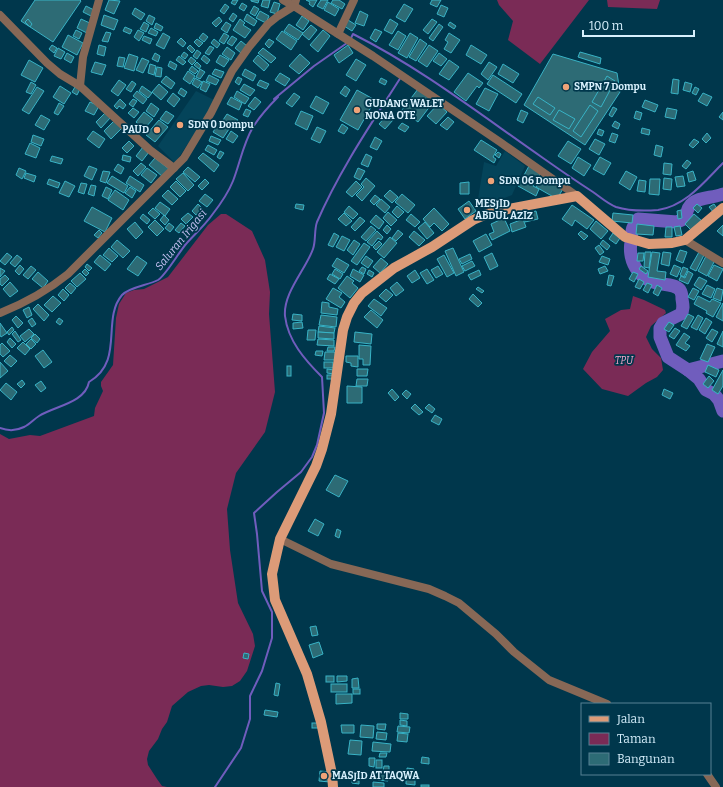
<svg xmlns="http://www.w3.org/2000/svg" width="723" height="787" font-family="Bitter,serif">
<style>
.built{fill:#04445a}
.green{fill:#7a2b56}
.lines{fill:none;stroke-linecap:round;stroke-linejoin:round}
.stream{stroke:#705dbd;stroke-width:2}
.river{stroke:#705dbd;stroke-width:13}
.building{fill:#2d6b75;stroke:#38b3c6}
.minor{stroke:#876856;stroke-width:8}
.major{stroke:#dc9b78;stroke-width:10}
.poi-dot{fill:#efa378;stroke:#00374c;stroke-width:1.5}
.labels{text-anchor:middle;dominant-baseline:central;stroke-width:3.5;stroke-linejoin:round;paint-order:stroke}
.poi-label{font-size:10px;font-weight:bold;fill:#d7f0fd;stroke:#00374c;text-anchor:start}
.park-label{font-size:10px;font-style:italic;fill:#f7a7cc;stroke:#00374c}
.water-label{font-size:11px;font-style:italic;fill:#c9c3f6;stroke:#00374c}
</style>
<rect width="100%" height="100%" fill="#00374c"/>
<g class="built">
<path d="M196,91l20,10 -41,62 -17,-17z"/>
<path d="M505,151l20,15 -13,29 -17,7 -17,-3 6,-37 12,4z"/>
</g>
<g class="green">
<path d="M497,0h92l-49,64 -32,-24 5,-19 -14,-16z"/>
<path d="M607,0h53l-3,9 -49,-2z"/>
<path d="M221,214h5l26,17 13,29 5,32 -1,22 6,78 -10,40 -29,41 -9,36 3,41 8,53 15,31 2,12 -8,25 -7,10 -8,5 -9,1 -14,-2 -8,1 -13,6 -16,14 -5,16 -5,7 -4,10 -9,12 -2,8 1,6 9,14 5,7 5,1h-167v-353l9,5 21,-4 10,1 54,-20 1,-8 8,-17 -2,-5v-4l12,-17 3,-47 3,-14 7,-11 8,-3 10,-1 24,-12 40,-52z"/>
<path d="M633,296l11,4 21,10 1,3 -15,13 -5,11 6,12 9,9 2,12 -6,7 -11,6 -18,13 -26,-7 -19,-20 9,-17 18,-21 -5,-12 16,-9 9,-1z"/>
</g>
<g class="lines">
<g class="stream">
<path d="M351,38l2,-4c68,34 128,81 190,124 17,12 33,23 50,34 7,5 15,12 23,15 13,4 29,4 42,3 28,-4 47,-29 65,-47"/>
<path d="M0,428c8,3 16,3 24,-1 6,-3 10,-8 15,-11 16,-10 46,-13 50,-34 36,-21 12,-62 33,-87 7,-8 27,-10 36,-15 8,-5 21,-28 28,-36 9,-10 19,-19 26,-29 7,-9 17,-24 21,-34 7,-18 10,-37 20,-54 7,-11 16,-21 25,-30l-4,2 40,-33 33,-23"/>
<path d="M215,787l26,-39 9,-29v-23l12,-25 10,-33v-26l-10,-21 -5,-57 -3,-21 23,-21 24,-20 11,-15 5,-12 7,-32 -2,-36c-17,-17 -34,-36 -37,-61 -2,-23 21,-47 28,-67 3,-8 1,-19 4,-27 22,-51 54,-98 84,-145"/>
</g>
<g class="river">
<path d="M723,194c-16,6 -36,1 -37,24l-9,4 -39,-3c-7,9 -6,12 -7,23 -3,18 7,37 25,41 8,2 19,1 24,7 2,3 2,6 2,9 1,6 2,10 -1,15l-18,9 -3,5v9l8,20 20,13 35,-9"/>
<path d="M688,370l11,9 7,11 8,4 5,6 4,11"/>
</g>
</g>
<g class="building">
<path d="M35,0h45l1,1 -28,41 -32,-21z"/>
<path d="M109,0l11,1 -6,13 -9,-4z"/>
<path d="M233,0h5l-3,5 -4,-2z"/>
<path d="M251,0h8l-1,3 -7,-2z"/>
<path d="M263,0h7l-2,8 -7,-2z"/>
<path d="M306,0h11l-4,7 -4,-3 1,-2z"/>
<path d="M321,0h7l-5,9 -6,-3z"/>
<path d="M333,0h6l6,4 -3,5 -11,-6z"/>
<path d="M432,0h9l-4,7 -7,-3z"/>
<path d="M274,2l6,2 -3,10 -7,-2z"/>
<path d="M328,2l11,7 -4,7 -11,-6z"/>
<path d="M242,3l5,3 -3,5 -5,-3z"/>
<path d="M225,4l4,3 -5,7 -4,-3z"/>
<path d="M404,4l9,5 -8,13 -9,-5z"/>
<path d="M441,5l7,3 -4,9 -7,-3z"/>
<path d="M86,6l8,4 -3,6 -8,-4z"/>
<path d="M254,6l5,3 -4,7 -5,-3z"/>
<path d="M135,8l10,6 -4,6 -9,-6z"/>
<path d="M260,11l9,5 -3,7 -10,-5z"/>
<path d="M360,11l8,4 -4,11 -9,-3z"/>
<path d="M233,13l4,3 -4,6 -4,-3z"/>
<path d="M247,14l10,7 -3,5 -10,-6z"/>
<path d="M104,15l14,5 -4,10 -13,-5z"/>
<path d="M149,15l6,3 -3,7 -6,-4z"/>
<path d="M302,16l7,5 -6,9 -7,-5z"/>
<path d="M219,17l3,4 -6,6 -4,-4z"/>
<path d="M28,19l4,5 -2,3 -5,-5z"/>
<path d="M81,19l11,5 -5,9 -10,-5z"/>
<path d="M240,19l5,4 -2,2 8,5 -6,8 -12,-8z"/>
<path d="M390,19l8,5 -6,10 -8,-4z"/>
<path d="M432,19l5,3 -9,12 -5,-4z"/>
<path d="M348,20l8,5 -4,6 -8,-5z"/>
<path d="M144,22l5,3 -3,7 -6,-3z"/>
<path d="M226,22l5,3 -4,8 -6,-4z"/>
<path d="M450,22l6,4 -2,3 -6,-4z"/>
<path d="M156,23l7,4 -2,4 -7,-3z"/>
<path d="M289,24l14,9 -5,7 -14,-9z"/>
<path d="M439,24l4,3 -10,14 -4,-3z"/>
<path d="M311,25l6,5 -8,10 -7,-6z"/>
<path d="M125,27l7,3 -2,4 -7,-3z"/>
<path d="M151,28l7,4 -2,4 -8,-3z"/>
<path d="M375,29l7,3 -6,10 -6,-4z"/>
<path d="M76,30l6,3 -3,6 -6,-3z"/>
<path d="M138,30l6,3 -5,8 -5,-4z"/>
<path d="M323,30l7,6 -12,16 -8,-7z"/>
<path d="M282,31l15,10 -6,9 -15,-11z"/>
<path d="M398,31l8,5 -8,14 -9,-5z"/>
<path d="M106,32l5,1 -3,9 -6,-1z"/>
<path d="M163,33l7,4 -6,12 -8,-4z"/>
<path d="M203,33l5,4 -4,5 -5,-4z"/>
<path d="M224,33l5,3 -5,8 -5,-3z"/>
<path d="M410,33l8,5 -11,20 -9,-5z"/>
<path d="M449,33l11,7 -9,13 -7,-4 4,-7 -3,-2z"/>
<path d="M68,35l15,8 -6,12 -15,-8z"/>
<path d="M144,36l8,3 -2,5 -8,-4z"/>
<path d="M232,36l5,3 -5,7 -5,-3z"/>
<path d="M181,38l5,5 -3,4 -6,-5z"/>
<path d="M197,39l6,4 -4,4 -5,-5z"/>
<path d="M214,39l6,5 -3,4 -6,-5z"/>
<path d="M269,39l5,3 -5,6 -4,-4z"/>
<path d="M420,39l7,5 -11,17 -7,-4z"/>
<path d="M241,41l6,5 -6,7 -6,-5z"/>
<path d="M52,45l5,3 -3,5 -5,-4z"/>
<path d="M99,45l7,2 -2,9 -7,-2z"/>
<path d="M190,45l5,5 -3,3 -5,-5z"/>
<path d="M348,45l5,8 -14,10 -5,-8z"/>
<path d="M429,45l9,6 -11,16 -9,-6z"/>
<path d="M471,45l16,10 -6,9 -15,-9z"/>
<path d="M210,46l4,2 -5,7 -4,-2z"/>
<path d="M227,47l8,6 -4,7 -9,-6z"/>
<path d="M58,48l7,4 -4,7 -7,-3z"/>
<path d="M263,48l13,10 -5,5 -13,-10z"/>
<path d="M197,50l4,3 -4,6 -4,-3z"/>
<path d="M184,52l4,3 -3,4 -4,-3z"/>
<path d="M580,52l21,6 -1,6 -22,-7z"/>
<path d="M67,53l7,4 -3,6 -7,-4z"/>
<path d="M155,53l5,3 -2,6 -6,-3z"/>
<path d="M439,53l8,6 -6,7 -8,-5z"/>
<path d="M129,54l9,3 -4,14 -10,-3z"/>
<path d="M300,54l10,9 -11,11 -10,-8z"/>
<path d="M553,54l64,19 3,19 -35,53 -61,-40z"/>
<path d="M204,55l6,5 -3,4 -6,-5z"/>
<path d="M220,55l9,5 -5,7 -8,-5z"/>
<path d="M258,55l11,10 -5,6 -11,-10z"/>
<path d="M179,56l7,6 -3,3 -7,-5z"/>
<path d="M119,57l6,1 -2,9 -6,-1z"/>
<path d="M191,57l5,4 -4,4 -4,-4z"/>
<path d="M142,58l7,3 -6,12 -7,-3z"/>
<path d="M356,59l10,6 -10,16 -10,-6z"/>
<path d="M29,60l14,8 -8,14 -14,-7z"/>
<path d="M449,60l10,7 -10,13 -10,-6z"/>
<path d="M170,61l7,4 -2,5 -7,-4z"/>
<path d="M95,62l11,3 -4,10 -11,-3z"/>
<path d="M197,62l4,4 -2,3 -5,-4z"/>
<path d="M489,62l8,5 -9,13 -7,-6z"/>
<path d="M150,64l6,2 -2,9 -6,-2z"/>
<path d="M503,64l16,10 -6,9 -15,-9z"/>
<path d="M192,66l6,5 -3,3 -6,-4z"/>
<path d="M157,67l5,1 -1,9 -6,-1z"/>
<path d="M200,69l5,3 -5,7 -4,-2z"/>
<path d="M215,69l9,3 -3,6 -9,-4z"/>
<path d="M245,69l11,6 -3,6 -11,-6z"/>
<path d="M188,71l7,5 -5,8 -7,-5z"/>
<path d="M280,73l10,6 -5,7 -10,-6z"/>
<path d="M468,73l15,10 -4,5 -2,-2 -11,15 -12,-9z"/>
<path d="M209,75l10,5 -3,5 -10,-4z"/>
<path d="M493,75l29,19 -6,9 -29,-19z"/>
<path d="M166,76l9,7 -4,6 -10,-7z"/>
<path d="M607,76l8,5 -14,26 -9,-5z"/>
<path d="M238,77l4,2 -3,6 -4,-3z"/>
<path d="M195,78l7,4 -4,6 -6,-4z"/>
<path d="M381,78l6,3 -2,4 -6,-3z"/>
<path d="M673,79l6,1 -1,14 -7,-1z"/>
<path d="M119,80l7,5 -8,11 -7,-5z"/>
<path d="M260,80l9,4 -3,5 -9,-4z"/>
<path d="M132,81l4,3 -5,8 -5,-3z"/>
<path d="M203,81l7,3 -4,8 -6,-3z"/>
<path d="M31,82l5,3 -5,9 -5,-2z"/>
<path d="M685,82l7,2 -2,8 -7,-2z"/>
<path d="M159,84l9,8 -7,8 -9,-8z"/>
<path d="M244,84l11,6 -5,6 -10,-6z"/>
<path d="M60,86l11,7 -7,11 -11,-7z"/>
<path d="M142,86l10,7 -4,5 -9,-7z"/>
<path d="M345,86l5,4 -4,7 -6,-4z"/>
<path d="M37,87l7,4 -15,23 -7,-4z"/>
<path d="M75,87l5,2 -3,6 -5,-3z"/>
<path d="M695,87l4,2 -3,6 -4,-2z"/>
<path d="M181,88l6,4 -3,5 -6,-4z"/>
<path d="M485,88l13,6 -9,17 -13,-7z"/>
<path d="M418,89l16,12 -16,21 -16,-12z"/>
<path d="M357,90l18,10 -17,30 -18,-10z"/>
<path d="M137,91l10,8 -4,5 -10,-8z"/>
<path d="M237,91l12,7 -4,6 -11,-7z"/>
<path d="M173,93l7,6 -6,8 -7,-6z"/>
<path d="M294,93l6,4 -8,10 -6,-4z"/>
<path d="M703,93l9,4 -5,9 -9,-5z"/>
<path d="M316,96l13,7 -6,11 -13,-7z"/>
<path d="M231,97l11,6 -3,7 -12,-6z"/>
<path d="M255,97l6,5 -7,8 -6,-4z"/>
<path d="M538,97l17,11 -5,7 -17,-11z"/>
<path d="M120,99l6,6 -3,4 -4,-3 -2,3 -3,-3z"/>
<path d="M133,99l4,2 -4,6 -4,-3z"/>
<path d="M645,100l13,5 -3,7 -13,-5z"/>
<path d="M90,102l9,4 -5,9 -9,-4z"/>
<path d="M59,103l5,3 -6,9 -4,-2z"/>
<path d="M151,103l8,6 -5,8 -8,-6z"/>
<path d="M438,104l9,8 -11,12 -9,-8z"/>
<path d="M590,105l8,6 -17,26 -8,-6z"/>
<path d="M613,107l4,2 -5,8 -3,-2z"/>
<path d="M133,108l6,4 -5,6 -6,-5z"/>
<path d="M667,108l10,2 -2,9 -10,-2z"/>
<path d="M246,109l5,2 -3,6 -5,-2z"/>
<path d="M521,110l7,3 -5,10 -6,-3z"/>
<path d="M559,110l16,9 -6,10 -16,-9z"/>
<path d="M166,111l8,5 -6,8 -8,-5z"/>
<path d="M301,111l12,5 -6,14 -12,-6z"/>
<path d="M636,111l6,2 -2,7 -6,-2z"/>
<path d="M106,112l5,5 -10,11 -5,-6z"/>
<path d="M144,112l9,7 -9,10 -8,-7z"/>
<path d="M723,112v8l-4,-3z"/>
<path d="M227,114l11,6 -4,7 -11,-7z"/>
<path d="M388,114l5,6 -8,9 -6,-5z"/>
<path d="M41,115l9,5 -6,10 -9,-5z"/>
<path d="M448,117l6,5 -7,8 -7,-5z"/>
<path d="M115,120l7,8 -11,11 -7,-8z"/>
<path d="M159,120l9,7 -13,15 -9,-7z"/>
<path d="M615,121l5,3 -2,5 -6,-3z"/>
<path d="M219,123l10,6 -6,9 -10,-6z"/>
<path d="M402,123l7,4 -4,5 -7,-4z"/>
<path d="M342,124l6,4 -4,6 -6,-3z"/>
<path d="M317,127l9,4 -6,12 -9,-4z"/>
<path d="M642,128l8,2 -1,5 -8,-2z"/>
<path d="M599,129l5,2 -2,5 -5,-2z"/>
<path d="M93,131l12,8 -6,9 -12,-9z"/>
<path d="M231,131l7,5 -5,7 -7,-4z"/>
<path d="M612,133l6,2 -3,8 -6,-2z"/>
<path d="M707,133l4,5 -5,5 -4,-4z"/>
<path d="M33,135l11,4 -3,7 -10,-4z"/>
<path d="M211,136l10,4 -3,5 -9,-4z"/>
<path d="M375,137l7,4 -5,9 -7,-3z"/>
<path d="M595,139l10,5 -6,11 -10,-6z"/>
<path d="M694,139l5,3 -6,6 -4,-3z"/>
<path d="M481,140l16,10 -4,7 3,2 -2,4 -20,-13z"/>
<path d="M129,141l5,5 -7,7 -5,-5z"/>
<path d="M568,141l13,8 -10,15 -13,-8z"/>
<path d="M30,143l10,5 -4,10 -11,-4z"/>
<path d="M208,145l9,5 -3,5 -9,-5z"/>
<path d="M656,145l7,2 -2,10 -7,-2z"/>
<path d="M143,147l6,5 -7,9 -6,-5z"/>
<path d="M220,151l4,2 -4,6 -3,-2z"/>
<path d="M498,152l3,2 -2,4 -4,-3z"/>
<path d="M203,153l16,12 -5,7 -16,-14z"/>
<path d="M366,154l6,3 -4,10 -7,-3z"/>
<path d="M123,155l8,2 -1,5 -8,-2z"/>
<path d="M52,156l11,3 -2,5 -11,-3z"/>
<path d="M578,157l13,8 -7,11 -12,-8z"/>
<path d="M600,157l11,6 -7,12 -11,-6z"/>
<path d="M155,158l14,11 -6,8 -14,-12z"/>
<path d="M687,160l4,3 -5,6 -4,-3z"/>
<path d="M141,163l5,4 -8,9 -5,-5z"/>
<path d="M664,163l8,1 -1,11 -8,-1z"/>
<path d="M118,164l6,4 -3,6 -7,-4z"/>
<path d="M89,166l8,3 -5,11 -8,-4z"/>
<path d="M529,166l12,7 -8,13 6,3 -3,7 -18,-10z"/>
<path d="M188,167l12,10 -5,5 -12,-10z"/>
<path d="M19,168l7,3 -4,8 -6,-4z"/>
<path d="M147,168l10,7 -6,8 -10,-8z"/>
<path d="M358,168l7,3 -5,9 -6,-3z"/>
<path d="M103,171l7,1 -4,11 -6,-2z"/>
<path d="M626,171l11,6 -7,13 -11,-7z"/>
<path d="M693,171l3,9 -7,2 -2,-9z"/>
<path d="M26,173l10,3 -2,6 -10,-4z"/>
<path d="M183,173l11,12 -6,6 -12,-12z"/>
<path d="M543,175l21,12 -7,12 -21,-12z"/>
<path d="M112,176l16,10 -4,7 -17,-10z"/>
<path d="M130,176l14,9 -4,7 -14,-9z"/>
<path d="M683,176l2,10 -8,1 -2,-10z"/>
<path d="M366,178l9,8 -13,15 -6,-6 8,-8 -3,-3z"/>
<path d="M664,178l8,1 -1,11 -8,-1z"/>
<path d="M49,179l11,4 -2,5 -11,-4z"/>
<path d="M205,179l4,4 -7,7 -4,-4z"/>
<path d="M650,179h10l-1,16 -10,-1z"/>
<path d="M639,180l7,1 -1,11 -8,-1z"/>
<path d="M65,181l10,5 -6,11 -10,-4z"/>
<path d="M176,181l10,10 -6,6 -10,-10z"/>
<path d="M356,181l6,6 -10,10 -6,-5z"/>
<path d="M469,182v12h-9v-11z"/>
<path d="M81,183l6,1 -3,10 -6,-2z"/>
<path d="M91,185l5,1 -2,10 -6,-2z"/>
<path d="M106,187l6,3 -4,9 -6,-3z"/>
<path d="M130,187l6,4 -4,7 -7,-5z"/>
<path d="M115,190l14,10 -6,10 -15,-10z"/>
<path d="M168,190l10,9 -6,6 -10,-9z"/>
<path d="M390,190l8,7 -6,6 -8,-7z"/>
<path d="M205,194l8,6 -6,7 -8,-6z"/>
<path d="M402,194l13,11 -7,8 -13,-11z"/>
<path d="M375,195l5,4 -6,6 -4,-4z"/>
<path d="M381,199l9,8 -5,6 -9,-8z"/>
<path d="M469,201l7,10 -11,8 -7,-10z"/>
<path d="M160,202l10,7 -5,7 -10,-8z"/>
<path d="M198,204l4,4 -6,7 -4,-4z"/>
<path d="M296,204l8,1 -1,5 -8,-2z"/>
<path d="M697,204l5,4 -4,5 -5,-5z"/>
<path d="M714,204l4,6 -4,3 -5,-6z"/>
<path d="M572,205l22,15 -7,9 -12,-9 -3,6 -10,-7z"/>
<path d="M349,206l9,8 -5,5 -9,-7z"/>
<path d="M397,206l7,6 -6,6 -6,-6z"/>
<path d="M92,207l20,11 -7,14 -21,-11z"/>
<path d="M153,208l7,6 -5,5 -7,-6z"/>
<path d="M434,208l15,16 -7,7 -8,-8 -4,4 -7,-8z"/>
<path d="M681,210l1,8 -4,1 -1,-8z"/>
<path d="M536,211l2,8 -13,3 -1,-8z"/>
<path d="M388,212l9,8 -6,6 -8,-8z"/>
<path d="M188,213l5,4 -7,7 -5,-5z"/>
<path d="M344,213l8,8 -6,5 -8,-7z"/>
<path d="M613,213l20,2 -1,8 -20,-2z"/>
<path d="M143,214l7,6 -3,4 -7,-6z"/>
<path d="M411,214l9,8 -5,5 -9,-7z"/>
<path d="M694,214l8,7 -10,10 -7,-7z"/>
<path d="M164,215l5,5 -4,5 -5,-5z"/>
<path d="M376,215l8,7 -5,7 -9,-7z"/>
<path d="M360,217l5,4 -10,10 -4,-4z"/>
<path d="M504,218l6,13 -18,9 -3,-6 5,-2 -3,-8z"/>
<path d="M523,219l3,8 -14,5 -2,-8z"/>
<path d="M155,220l9,9 -7,7 -9,-9z"/>
<path d="M596,221l12,10 -7,8 -11,-10z"/>
<path d="M135,222l8,10 -7,7 -9,-10z"/>
<path d="M425,222l9,11 -7,6 -9,-11z"/>
<path d="M169,223l5,4 -4,5 -5,-4z"/>
<path d="M181,223l4,3 -6,7 -4,-3z"/>
<path d="M637,224l17,2 -1,9 -17,-1z"/>
<path d="M387,225l4,4 -4,5 -4,-4z"/>
<path d="M723,225v11l-6,-5z"/>
<path d="M371,226l5,4 -10,11 -5,-4z"/>
<path d="M680,226l2,9 -6,1 -2,-9z"/>
<path d="M666,227h6v10h-7z"/>
<path d="M99,230l3,3 -4,5 -4,-3z"/>
<path d="M398,230l5,4 -7,7 -4,-3z"/>
<path d="M377,231l6,6 -2,3 -3,-2 -6,8 -5,-4z"/>
<path d="M414,231l11,9 -6,6 -10,-9z"/>
<path d="M581,231l7,5 -4,4 -6,-6z"/>
<path d="M334,233l5,3 -6,11 -5,-2z"/>
<path d="M613,233l7,5 -4,6 -7,-5z"/>
<path d="M486,234l6,11 -13,7 -6,-11z"/>
<path d="M342,236l8,4 -6,11 -8,-4z"/>
<path d="M390,237l7,6 -13,15 -7,-6z"/>
<path d="M117,240l13,11 -7,7 -12,-11z"/>
<path d="M354,240l6,4 -7,11 -6,-5z"/>
<path d="M603,240l7,6 -3,4 -7,-6z"/>
<path d="M379,241l3,3 -6,6 -3,-3z"/>
<path d="M364,243l6,4 -13,18 -6,-4z"/>
<path d="M599,245l5,7 -4,3 -5,-7z"/>
<path d="M109,248l9,8 -6,6 -9,-7z"/>
<path d="M453,248l11,24 -8,4 -11,-25z"/>
<path d="M680,250l7,2 -4,11 -7,-3z"/>
<path d="M645,252h6l-2,16 -5,-1z"/>
<path d="M652,252l8,1 -3,18 9,1 -1,8 -17,-3z"/>
<path d="M663,252l8,1 -2,13 -8,-2z"/>
<path d="M699,252l5,3 -8,16 -6,-3z"/>
<path d="M7,253l5,4 -7,8 -5,-4z"/>
<path d="M492,253l6,13 -8,4 -6,-13z"/>
<path d="M638,253h6l-1,8h-6z"/>
<path d="M470,254l2,5 -10,5 -3,-5z"/>
<path d="M17,255l5,4 -7,8 -5,-4z"/>
<path d="M100,255l11,9 -6,7 -11,-9z"/>
<path d="M444,255l10,18 -7,4 -10,-18z"/>
<path d="M137,256l10,7 -9,13 -11,-7z"/>
<path d="M366,256l7,5 -5,7 -7,-5z"/>
<path d="M602,256l8,3 -2,6 -9,-3z"/>
<path d="M706,256l9,4 -8,16 -9,-5z"/>
<path d="M337,258l12,7 -5,8 -12,-7z"/>
<path d="M381,258l7,6 -8,9 -7,-6z"/>
<path d="M472,261l3,5 -10,5 -3,-5z"/>
<path d="M87,264l5,4 -3,3 -4,-4z"/>
<path d="M20,265l4,4 -5,6 -4,-4z"/>
<path d="M674,265l7,3 -4,9 -7,-3z"/>
<path d="M714,265l9,4 -6,12 -9,-5z"/>
<path d="M31,266l5,4 -8,9 -5,-4z"/>
<path d="M438,266l5,8 -7,4 -5,-8z"/>
<path d="M605,266l3,5 -8,3 -2,-5z"/>
<path d="M641,266l7,5 -2,3 -7,-5z"/>
<path d="M362,267l4,2 -2,5 -5,-3z"/>
<path d="M683,267l5,2 -4,8 -4,-2z"/>
<path d="M0,268l5,3 -5,6z"/>
<path d="M85,269l4,4 -3,3 -4,-4z"/>
<path d="M335,269l8,5 -3,5 -8,-5z"/>
<path d="M353,269l11,6 -4,7 -10,-6z"/>
<path d="M427,269l7,11 -7,4 -7,-11z"/>
<path d="M369,270l5,3 -2,4 -5,-3z"/>
<path d="M415,270l5,8 -8,5 -5,-7z"/>
<path d="M479,270l2,5 -10,5 -3,-5z"/>
<path d="M688,271l5,3 -5,10 -9,-4 2,-4 4,2z"/>
<path d="M38,272l10,9 -5,7 -11,-9z"/>
<path d="M633,272l5,2 -4,8 -5,-3z"/>
<path d="M80,273l6,6 -9,8 -6,-6z"/>
<path d="M330,274l9,5 -4,5 -8,-5z"/>
<path d="M5,275l4,4 -7,7 -2,-2v-5z"/>
<path d="M609,275l5,1 -3,10 -4,-1z"/>
<path d="M347,276l7,5 -2,2 6,5 -8,10 -12,-10z"/>
<path d="M699,277l8,4 -6,9 -7,-5z"/>
<path d="M639,279l5,3 -4,7 -5,-2z"/>
<path d="M10,282l8,9 -8,6 -7,-8z"/>
<path d="M397,282l7,8 -8,6 -6,-8z"/>
<path d="M70,283l6,5 -5,6 -6,-6z"/>
<path d="M647,283l5,2 -4,8 -5,-3z"/>
<path d="M657,285l5,3 -4,8 -5,-3z"/>
<path d="M707,285l8,4 -4,9 -9,-4z"/>
<path d="M478,287l6,4 -2,2 -6,-4z"/>
<path d="M333,288l9,5 -3,4 6,5 -4,6 -15,-9z"/>
<path d="M693,288l6,3 -5,9 -6,-3z"/>
<path d="M717,288l6,2 -2,11 -8,-3z"/>
<path d="M63,289l6,6 -5,6 -6,-6z"/>
<path d="M386,289l7,6 -7,7 -7,-6z"/>
<path d="M473,294l9,9 -4,4 -9,-8z"/>
<path d="M53,296l8,7 -9,9 -8,-7z"/>
<path d="M698,296l12,6 2,-3 9,4 -8,14 -7,-4 1,-2 -13,-7z"/>
<path d="M374,299l13,9 -6,8 -13,-10z"/>
<path d="M322,302l7,1v4l9,2 -1,6 -16,-2z"/>
<path d="M723,303v18l-7,-4z"/>
<path d="M38,304l11,11 -5,6 -11,-12z"/>
<path d="M29,307l3,8 -5,3 -4,-8z"/>
<path d="M371,310l12,10 -6,8 -13,-11z"/>
<path d="M293,314l9,1v6l-10,-1z"/>
<path d="M688,314l6,3 -7,12 -6,-3z"/>
<path d="M321,315l16,2 -1,10 -17,-2z"/>
<path d="M698,315l5,3 -6,12 -6,-3z"/>
<path d="M16,316l7,7 -5,5 -6,-8z"/>
<path d="M32,318l4,6 -4,3 -4,-6z"/>
<path d="M59,318l4,3 -3,4 -4,-3z"/>
<path d="M706,318l6,4 -7,12 -6,-4z"/>
<path d="M302,322l1,6 -10,1v-6z"/>
<path d="M669,322l5,3 -5,7 -5,-3z"/>
<path d="M0,323l7,10 -6,4 -1,-2z"/>
<path d="M319,326l16,2 -1,5 -16,-1z"/>
<path d="M12,327l2,3 -5,5 -2,-3z"/>
<path d="M675,328l5,3 -6,8 -5,-3z"/>
<path d="M29,329l5,5 -9,8 -5,-6z"/>
<path d="M712,329l6,3 -6,10 -6,-4z"/>
<path d="M308,330h8l-1,10h-8z"/>
<path d="M15,331l6,9 -3,2 -6,-8z"/>
<path d="M723,331v16l-6,-3z"/>
<path d="M318,332l16,1v6l-16,-1z"/>
<path d="M355,332l17,2 -1,10 -17,-2z"/>
<path d="M684,333l6,4 -5,6 5,3 -4,5 -10,-6z"/>
<path d="M35,334l5,5 -3,4 -6,-5z"/>
<path d="M10,338l6,6 -4,4 -5,-6z"/>
<path d="M31,339l5,5 -5,5 -5,-5z"/>
<path d="M318,339l16,1v6l-17,-1z"/>
<path d="M23,342l7,7 -5,6 -8,-7z"/>
<path d="M2,343l8,8 -7,6 -3,-3v-9z"/>
<path d="M707,344l8,3 -7,15 -8,-3z"/>
<path d="M359,345l12,1 -1,19h-7v-6h-4z"/>
<path d="M328,347h7l-1,4h-7z"/>
<path d="M43,350l9,12 -8,6 -9,-12z"/>
<path d="M316,351h7l-1,5 -7,-1z"/>
<path d="M325,352h10v8h-11z"/>
<path d="M10,355l7,6 -6,6 -7,-6z"/>
<path d="M346,356h12v11l-7,-1v-3l-5,-1z"/>
<path d="M0,362l8,9 -8,7z"/>
<rect x="324" y="362" width="9" height="6"/>
<path d="M708,365l11,5 -3,7 -11,-5z"/>
<rect x="287" y="366" width="4" height="10"/>
<path d="M327,369l7,1v4l-7,-1z"/>
<path d="M357,369h11l-1,7h-10z"/>
<path d="M723,370v16l-5,8 -6,-4z"/>
<rect x="327" y="375" width="7" height="4"/>
<path d="M709,376l5,5 -6,7 -5,-4z"/>
<path d="M357,379h11l-1,7h-11z"/>
<path d="M22,380l3,4 -4,4 -4,-4z"/>
<path d="M41,381l5,7 -5,4 -6,-7z"/>
<path d="M6,383l11,9 -6,8 -11,-10z"/>
<path d="M347,386l15,1v16h-15z"/>
<path d="M392,389l7,8 -4,4 -7,-8z"/>
<path d="M664,389l9,4 -3,6 -8,-4z"/>
<path d="M406,390l5,4 -4,5 -5,-5z"/>
<path d="M415,404l8,8 -4,3 -8,-7z"/>
<path d="M429,404l6,5 -3,4 -7,-5z"/>
<path d="M435,415l7,4 -3,6 -8,-4z"/>
<path d="M335,475l13,6 -9,16 -13,-7z"/>
<path d="M315,519l9,5 -6,12 -10,-5z"/>
<path d="M337,529l4,2 -2,7 -4,-2z"/>
<path d="M316,626l2,9 -6,1 -2,-9z"/>
<path d="M319,642l4,12 -10,4 -4,-13z"/>
<path d="M244,653l5,1 -1,5 -5,-1z"/>
<rect x="326" y="676" width="8" height="6"/>
<path d="M337,676h10v5l-10,1z"/>
<path d="M358,678l1,10h-7v-9z"/>
<path d="M276,683l4,1 -2,12 -4,-1z"/>
<rect x="331" y="684" width="16" height="8"/>
<rect x="353" y="689" width="7" height="5"/>
<path d="M336,694h16v9l-16,1z"/>
<path d="M265,710l13,2 -1,5 -13,-2z"/>
<path d="M400,713l8,1v5h-8z"/>
<path d="M400,720l7,1v5l-7,-1z"/>
<rect x="312" y="723" width="7" height="5"/>
<path d="M377,724h9l-1,6 -8,-1z"/>
<path d="M341,725h13v8h-12z"/>
<path d="M361,725l13,1 -1,12 -13,-1z"/>
<path d="M398,726l12,1 -1,6 -12,-1z"/>
<path d="M377,732l10,1 -1,7 -10,-1z"/>
<path d="M398,733l10,1 -1,8 -10,-1z"/>
<path d="M350,740l12,1 -1,14 -13,-1z"/>
<path d="M373,742l18,2 -1,8 -18,-1z"/>
<path d="M380,753h7l-1,4h-7z"/>
<path d="M422,757l7,1v6l-8,-1z"/>
<path d="M369,758h6l-1,9 -5,-1z"/>
<rect x="376" y="760" width="6" height="8"/>
<path d="M384,766h5v7l-6,-1z"/>
<path d="M407,768l7,1v5l-7,-1z"/>
<path d="M320,771l11,1 -1,10 -11,-1z"/>
<path d="M379,773l9,1v7l-10,-1z"/>
<path d="M352,777l7,1v6l-7,-1z"/>
<path d="M406,777l9,1v7l-9,-1z"/>
<path d="M373,782l11,1v4h-11z"/>
<rect x="421" y="785" width="8" height="2"/>
</g>
<g class="lines">
<g class="minor">
<path d="M283,0l11,6 2,-6"/>
<path d="M0,15l47,48 13,11 20,12 70,64 24,18"/>
<path d="M338,34l16,-34"/>
<path d="M80,86l3,-29 16,-57"/>
<path d="M685,240l38,23"/>
<path d="M0,313c25,-10 47,-22 68,-39l116,-116 27,-45 21,-42 17,-24 19,-23 10,-8 16,-10 79,50 127,86 77,54"/>
<path d="M280,539l51,25 98,25 16,7 14,7 37,31 18,18 35,28 58,24"/>
<path d="M707,774l9,13"/>
</g>
<path class="major" d="M333,787l-1,-13 -11,-52 -14,-48 -32,-74 -3,-26 8,-35 36,-73 6,-17 9,-35 12,-84 4,-13 7,-14 8,-10 32,-25 38,-21 41,-27 19,-8 85,-16 48,41 24,7 23,-1 13,-3 38,-32"/>
</g>
<g class="poi-dot">
<circle cx="566" cy="87" r="4"/>
<circle cx="357" cy="110" r="4"/>
<circle cx="180" cy="125" r="4"/>
<circle cx="157" cy="130" r="4"/>
<circle cx="491" cy="181" r="4"/>
<circle cx="467" cy="210" r="4"/>
<circle cx="324" cy="776" r="4"/>
</g>
<g class="labels">
<g class="poi-label">
<text x="574" y="87">SMPN 7 Dompu</text>
<text x="365" y="104">GUDANG WALET<tspan x="365" dy="12">NONA OTE</tspan></text>
<text x="188" y="125">SDN 0 Dompu</text>
<text x="149" y="130" text-anchor="end">PAUD</text>
<text x="499" y="181">SDN 06 Dompu</text>
<text x="475" y="204">MESJID<tspan x="475" dy="12">ABDUL AZIZ</tspan></text>
<text x="332" y="776">MASJID AT TAQWA</text>
</g>
<g class="park-label">
<text x="624" y="361">TPU</text>
</g>
<g class="water-label">
<text transform="translate(181 240) rotate(-51)">Saluran Irigasi</text>
</g>
</g>
<rect x="581" y="703" width="130" height="72" fill="#00374c" stroke="#568193"/>
<rect x="589" y="716" width="20" height="6" fill="#dc9b78" stroke="#568193"/>
<text x="617" y="723" font-size="12" fill="#d7f0fd">Jalan</text>
<rect x="589" y="733" width="20" height="12" fill="#7a2b56" stroke="#568193"/>
<text x="617" y="743" font-size="12" fill="#d7f0fd">Taman</text>
<rect x="589" y="753" width="20" height="12" fill="#2d6b75" stroke="#568193"/>
<text x="617" y="763" font-size="12" fill="#d7f0fd">Bangunan</text>
<path d="M583 30v6h111v-6" fill="none" stroke="#d7f0fd" stroke-width="2"/>
<text x="589" y="30" font-size="12" fill="#d7f0fd" stroke="#00374c" stroke-width="3" paint-order="stroke">100 m</text>
</svg>
